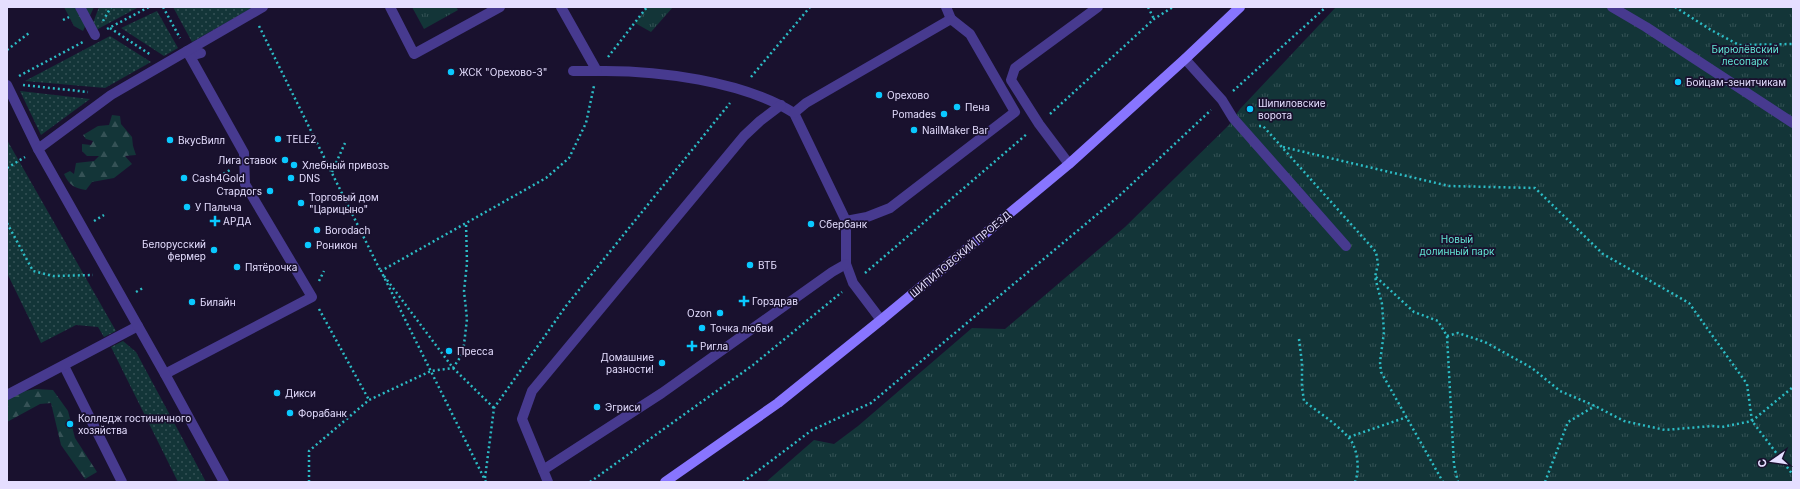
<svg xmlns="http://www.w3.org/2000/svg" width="1800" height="489" font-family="Inter,sans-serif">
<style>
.grass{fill:url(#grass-dots)}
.forest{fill:url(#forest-firs)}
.park{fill:url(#park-tufts)}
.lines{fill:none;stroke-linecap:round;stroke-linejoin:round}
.path{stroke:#2cbcc5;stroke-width:2.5;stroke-dasharray:2 3;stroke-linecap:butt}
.service{stroke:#473a8f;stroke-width:10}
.secondary{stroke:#8875ff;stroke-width:10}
.poi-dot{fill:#0ac9ff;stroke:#19112e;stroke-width:1.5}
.labels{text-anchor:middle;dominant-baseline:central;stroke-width:3.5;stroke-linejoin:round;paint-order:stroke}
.park-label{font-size:10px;fill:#63e6d5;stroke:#19112e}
.poi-label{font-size:10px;fill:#e5deff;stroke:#19112e;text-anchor:start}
.street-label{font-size:10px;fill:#e5deff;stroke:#19112e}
</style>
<defs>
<pattern id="grass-dots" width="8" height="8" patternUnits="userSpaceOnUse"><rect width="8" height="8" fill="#133538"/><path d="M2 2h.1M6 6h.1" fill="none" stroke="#355256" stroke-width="1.8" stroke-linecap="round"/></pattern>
<pattern id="forest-firs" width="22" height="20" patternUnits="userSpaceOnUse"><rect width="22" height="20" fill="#133538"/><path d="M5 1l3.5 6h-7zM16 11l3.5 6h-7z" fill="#355256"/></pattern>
<pattern id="park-tufts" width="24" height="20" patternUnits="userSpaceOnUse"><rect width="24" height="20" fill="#133538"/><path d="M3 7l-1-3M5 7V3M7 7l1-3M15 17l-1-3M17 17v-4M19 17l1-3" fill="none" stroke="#355256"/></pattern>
</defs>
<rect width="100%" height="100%" fill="#19112e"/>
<g class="grass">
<path d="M99,7h40l-43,23 -3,-7z"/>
<path d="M173,7h81l-62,35z"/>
<path d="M157,11l21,37 -14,8 -43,-28z"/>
<path d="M110,36l41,26 -46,26 -80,-7z"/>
<path d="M20,91l70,8 -49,36z"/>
<path d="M7,140l109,191 -12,6 -6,-10 -22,-2 -35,18 -34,-70z"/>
<path d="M123,341l13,11 70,130h-28l-67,-135z"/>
</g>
<g class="forest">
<path d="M64,7h30l-11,24 -9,-5z"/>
<path d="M112,115l8,1 1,8 11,13 1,9 3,9 -11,1 7,8 -18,14 -22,4 -6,8c-12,-2 -17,-5 -22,-16l6,-3 4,3 2,-11 18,-2 5,-5h-12l-5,-5v-7l9,1 2,-4 -7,-2 -3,-4 15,-9 11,-1z"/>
<path d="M36,389l17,1 15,21 7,27 22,34 -12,7 -24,-34 -10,-42 -11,1 -33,18v-28z"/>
</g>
<g class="park">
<path d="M412,7h44l2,3 -34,19z"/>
<path d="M647,7h26l-22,25 -16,-9z"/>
<path d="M1336,7h457v475h-1027l48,-42 20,4 24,-18 114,-98 33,1 120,-102 104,-102 11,-16z"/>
</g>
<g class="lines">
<g class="path">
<path d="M163,7l17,31"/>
<path d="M1148,7l6,12"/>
<path d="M1675,7l36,23 28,15 54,-1"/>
<path d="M63,20l6,-3"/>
<path d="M103,21l8,-14"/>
<path d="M259,26l122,246"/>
<path d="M110,28l41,27"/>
<path d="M107,29l42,-22"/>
<path d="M7,50l22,-17"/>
<path d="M608,57l39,-50"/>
<path d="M19,76l64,-34"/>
<path d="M751,77l59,-70"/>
<path d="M23,85l65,7"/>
<path d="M1233,91l93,-84"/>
<path d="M1050,114l104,-95 19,-12"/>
<path d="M1259,126h4l113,126 2,12 -3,13 7,27 2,28 -4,30 1,10 62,110"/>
<path d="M1283,147l166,39 86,2 68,66 86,49 58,81 5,37 41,54"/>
<path d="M7,168l18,-11"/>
<path d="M332,172l13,-29"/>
<path d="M215,179l15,-9"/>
<path d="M94,221l10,-6"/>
<path d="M7,223l26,48 20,5 40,-1"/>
<path d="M865,273l163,-140"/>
<path d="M384,276l69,92 41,40"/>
<path d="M1376,277l38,35 24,9 9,15 7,129 4,17"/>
<path d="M319,281l5,-10"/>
<path d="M136,292l7,-4"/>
<path d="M319,309l50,91"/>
<path d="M1447,336l11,-3 27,9 47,26 28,23 35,15 29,15 41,9 47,-4 10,1 30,-6 41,-34"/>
<path d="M1299,339l3,24v24l2,14c14,11 33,23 44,36 10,10 12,33 7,45"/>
<path d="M1349,437l58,-20"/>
<path d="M485,478l9,-70 72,-102 164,-203"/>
<path d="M309,482v-31l60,-51 62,-29 22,-3 10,-15 4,-34 -3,-28 3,-28 -1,-40"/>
<path d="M486,482l-105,-211 165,-93 23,-20 17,-35 8,-37"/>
<path d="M590,482l163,-117 89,-73"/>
<path d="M743,482l69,-52 59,-27 247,-206 93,-87"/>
<path d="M1545,482l23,-60 27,-16"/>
</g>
<g class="service">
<path d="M80,7l15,28"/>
<path d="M390,7l24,47 86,-47"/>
<path d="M561,7l36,64c60,-1 146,10 197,42l52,108v43l7,19 28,37"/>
<path d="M946,7l5,12"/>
<path d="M1612,7l34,20 147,96"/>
<path d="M190,56l11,-3"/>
<path d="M1185,59l37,41 11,18 113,128"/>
<path d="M573,71h24"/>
<path d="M7,85l31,64"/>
<path d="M794,113l12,-10 145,-84 19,15 45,78 -125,96 -23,9 -21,4"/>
<path d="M1069,164l-30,-40 -28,-44 4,-12 83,-61"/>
<path d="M64,366l58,116"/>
<path d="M165,374l147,-77 -67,-113 -1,-31 -57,-102"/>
<path d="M7,395l131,-69"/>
<path d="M543,470l119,-77 170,-121 14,-8"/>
<path d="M224,482l-59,-108 -127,-225 73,-54 152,-88"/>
<path d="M548,482l-26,-63 10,-28 212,-255 16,-15 21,-16"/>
</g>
<path class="secondary" d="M665,482l113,-79 103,-83 188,-156 116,-105 55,-52"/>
</g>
<g class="poi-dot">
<circle cx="451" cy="72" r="4"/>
<circle cx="1678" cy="82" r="4"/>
<circle cx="879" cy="95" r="4"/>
<circle cx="957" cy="107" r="4"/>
<circle cx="1250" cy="109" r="4"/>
<circle cx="944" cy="114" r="4"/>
<circle cx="914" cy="130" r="4"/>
<circle cx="278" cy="139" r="4"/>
<circle cx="170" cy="140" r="4"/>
<circle cx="285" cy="160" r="4"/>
<circle cx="294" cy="165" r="4"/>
<circle cx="184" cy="178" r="4"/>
<circle cx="291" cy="178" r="4"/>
<circle cx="270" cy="191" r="4"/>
<circle cx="301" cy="203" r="4"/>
<circle cx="187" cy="207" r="4"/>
<path d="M213 215h4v4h4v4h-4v4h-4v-4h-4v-4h4z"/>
<circle cx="811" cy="224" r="4"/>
<circle cx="317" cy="230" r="4"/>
<circle cx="308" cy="245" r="4"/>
<circle cx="214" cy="250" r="4"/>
<circle cx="750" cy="265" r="4"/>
<circle cx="237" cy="267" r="4"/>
<path d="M742 295h4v4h4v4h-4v4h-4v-4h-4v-4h4z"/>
<circle cx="192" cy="302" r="4"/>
<circle cx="720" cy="313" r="4"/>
<circle cx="702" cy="328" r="4"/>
<path d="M690 340h4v4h4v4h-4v4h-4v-4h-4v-4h4z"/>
<circle cx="449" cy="351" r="4"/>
<circle cx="662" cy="363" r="4"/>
<circle cx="277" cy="393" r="4"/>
<circle cx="597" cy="407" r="4"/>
<circle cx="290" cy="413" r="4"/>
<circle cx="70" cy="424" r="4"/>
</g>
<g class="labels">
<g class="park-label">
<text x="1745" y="49">Бирюлёвский<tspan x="1745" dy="12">лесопарк</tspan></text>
<text x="1457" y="239">Новый<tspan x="1457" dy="12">долинный парк</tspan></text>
</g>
<g class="poi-label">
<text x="459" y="72">ЖСК "Орехово-3"</text>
<text x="1686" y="82">Бойцам-зенитчикам</text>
<text x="887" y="95">Орехово</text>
<text x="1258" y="103">Шипиловские<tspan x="1258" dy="12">ворота</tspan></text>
<text x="965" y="107">Пена</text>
<text x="936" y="114" text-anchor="end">Pomades</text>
<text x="922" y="130">NailMaker Bar</text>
<text x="286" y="139">TELE2</text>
<text x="178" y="140">ВкусВилл</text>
<text x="277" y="160" text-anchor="end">Лига ставок</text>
<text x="302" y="165">Хлебный привозъ</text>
<text x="192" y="178">Cash4Gold</text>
<text x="299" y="178">DNS</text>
<text x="262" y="191" text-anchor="end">Стардогs</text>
<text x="309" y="197">Торговый дом<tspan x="309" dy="12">"Царицыно"</tspan></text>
<text x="195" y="207">У Палыча</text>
<text x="223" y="221">АРДА</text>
<text x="819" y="224">Сбербанк</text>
<text x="325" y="230">Borodach</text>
<text x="206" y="244" text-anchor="end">Белорусский<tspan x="206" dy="12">фермер</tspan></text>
<text x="316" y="245">Роникон</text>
<text x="758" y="265">ВТБ</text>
<text x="245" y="267">Пятёрочка</text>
<text x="752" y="301">Горздрав</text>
<text x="200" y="302">Билайн</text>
<text x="712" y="313" text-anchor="end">Ozon</text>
<text x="710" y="328">Точка любви</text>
<text x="700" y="346">Ригла</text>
<text x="457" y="351">Пресса</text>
<text x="654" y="357" text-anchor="end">Домашние<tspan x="654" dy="12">разности!</tspan></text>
<text x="285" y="393">Дикси</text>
<text x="605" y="407">Эгриси</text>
<text x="298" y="413">Форабанк</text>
<text x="78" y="418">Колледж гостиничного<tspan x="78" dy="12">хозяйcтва</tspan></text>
</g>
<g class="street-label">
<text transform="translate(960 254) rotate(-40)">ШИПИЛОВСКИЙ ПРОЕЗД</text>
</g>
</g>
<rect width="1800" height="489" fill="none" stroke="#e5deff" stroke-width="16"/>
<g transform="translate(1772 461) rotate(257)" stroke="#19112e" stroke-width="3" paint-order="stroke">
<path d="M0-3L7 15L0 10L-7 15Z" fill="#e5deff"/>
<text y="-6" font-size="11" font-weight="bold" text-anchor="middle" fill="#e5deff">С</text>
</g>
</svg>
